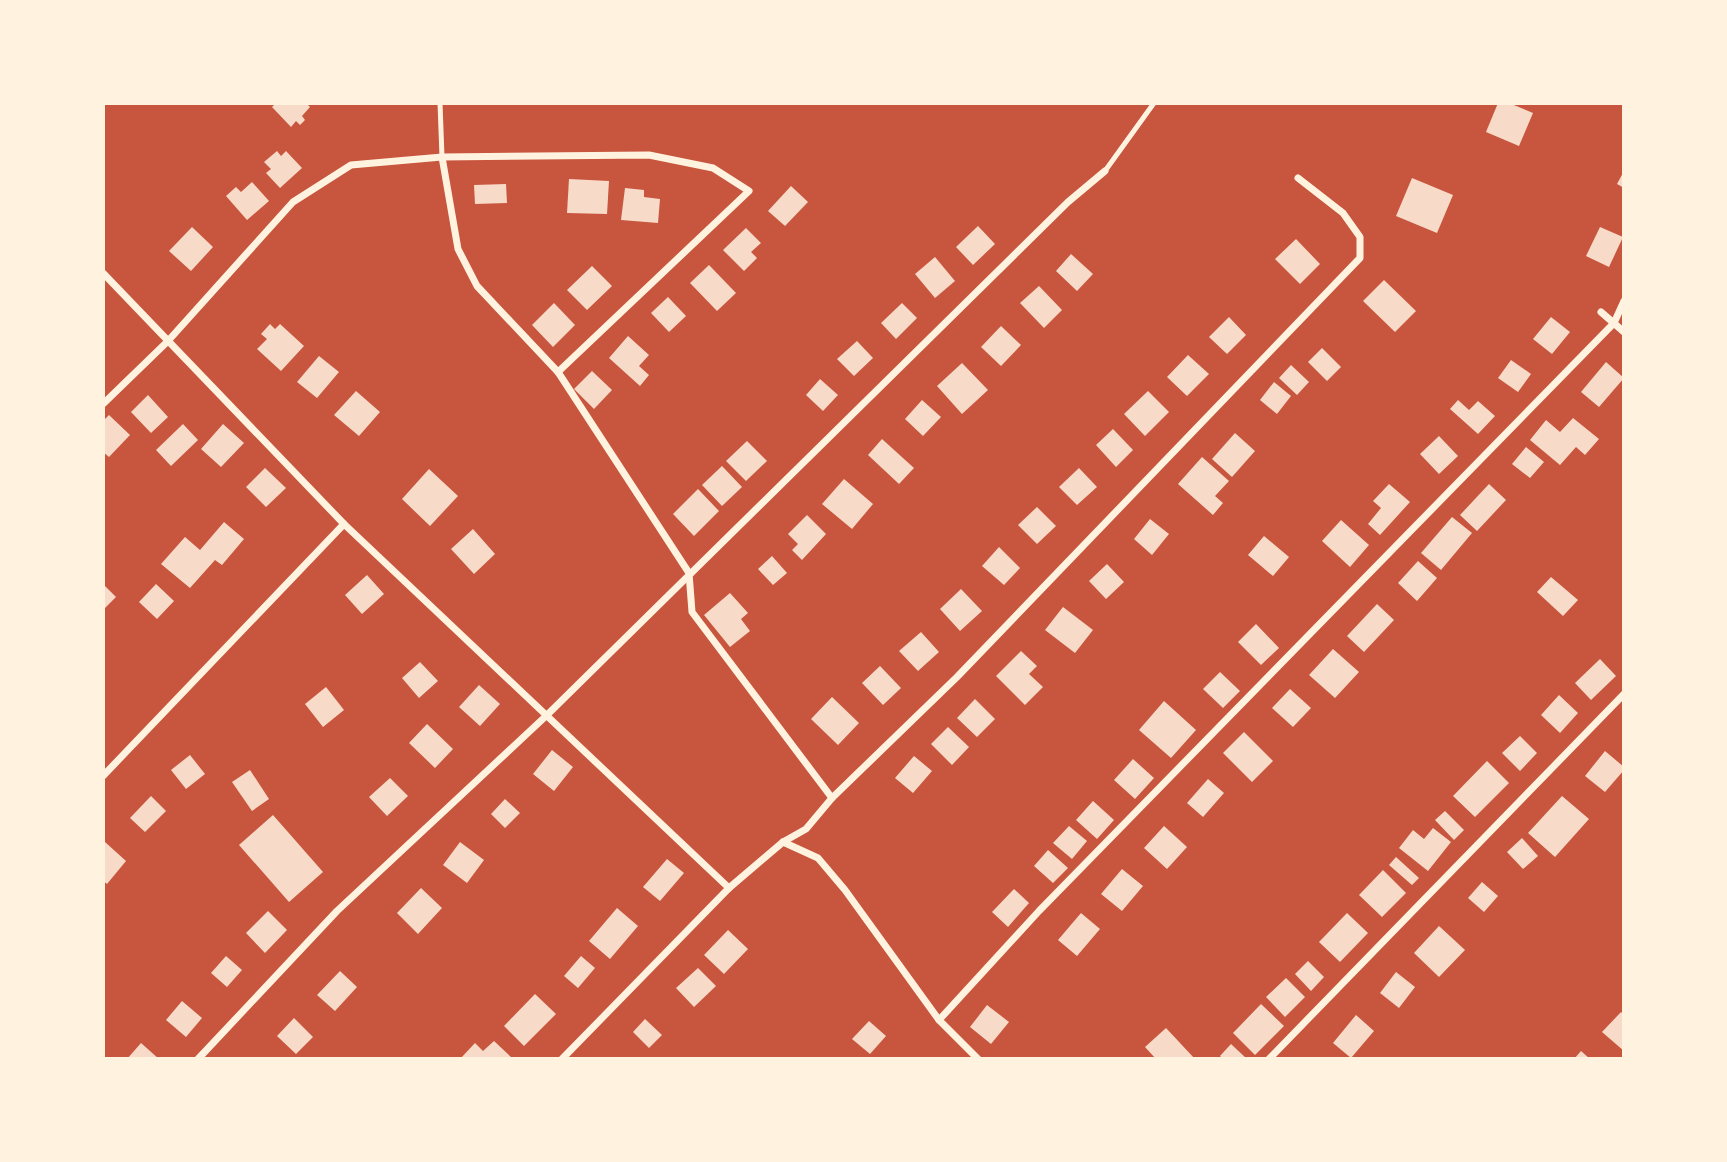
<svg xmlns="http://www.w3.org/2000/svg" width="1727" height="1162" font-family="'DejaVu Sans',sans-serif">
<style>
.building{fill:#f7dbc8}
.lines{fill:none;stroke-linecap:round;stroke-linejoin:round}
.service{stroke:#fff3e0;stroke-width:5}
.minor{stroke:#fff3e0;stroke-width:7}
</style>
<rect width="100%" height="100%" fill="#c8553d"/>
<g class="building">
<path d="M276,103h30l4,4 -8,9 3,4 -5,5 -4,-4 -5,6 -19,-20z"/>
<path d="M1498,103h11l24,10 -14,33 -33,-14z"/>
<path d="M277,151l4,5 5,-5 16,17 -22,20 -14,-15 5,-4 -7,-7z"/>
<path d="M1624,171v17l-7,-4z"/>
<path d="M1412,178l41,17 -16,38 -41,-17z"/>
<path d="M569,179l40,2 -2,33 -40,-1z"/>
<path d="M252,182l17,19 -22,19 -21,-24 10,-9 5,5z"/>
<path d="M506,184l1,19 -32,1 -1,-19z"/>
<path d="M791,186l17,16 -23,24 -17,-15z"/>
<path d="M625,188l19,2v7l16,2 -2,24 -37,-3z"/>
<path d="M978,226l17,18 -22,21 -17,-18z"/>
<path d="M192,227l21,20 -22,24 -22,-20z"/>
<path d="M1600,227l23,10 -14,30 -23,-11z"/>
<path d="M746,228l15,15 -10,9 6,6 -13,13 -21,-21z"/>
<path d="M1296,239l24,25 -20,20 -25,-25z"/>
<path d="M1071,254l22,20 -16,17 -21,-20z"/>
<path d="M935,257l20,24 -20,17 -20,-24z"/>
<path d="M709,265l27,28 -19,18 -27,-28z"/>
<path d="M592,266l20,20 -25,24 -20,-20z"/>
<path d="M1384,280l32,31 -21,21 -32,-31z"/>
<path d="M1039,286l23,24 -18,18 -24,-25z"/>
<path d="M668,297l18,19 -17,16 -18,-19z"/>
<path d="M554,303l21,22 -22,22 -21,-22z"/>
<path d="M902,303l15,15 -21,21 -15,-16z"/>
<path d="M1229,317l17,18 -19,19 -18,-17z"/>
<path d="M1551,317l19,15 -18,22 -19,-15z"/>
<path d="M270,324l5,5 5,-5 24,22 -23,25 -24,-22 10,-10 -6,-5z"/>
<path d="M1001,326l20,19 -20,21 -20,-19z"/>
<path d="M628,336l21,19 -10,11 10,9 -9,11 -31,-28z"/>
<path d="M857,341l16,17 -19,18 -17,-17z"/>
<path d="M1322,348l19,19 -14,14 -19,-19z"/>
<path d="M1188,355l21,19 -22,22 -20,-19z"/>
<path d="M319,356l20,16 -22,26 -20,-16z"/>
<path d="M1511,360l20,14 -13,18 -20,-14z"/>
<path d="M1606,362l18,16 -25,29 -18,-15z"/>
<path d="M962,363l26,27 -26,24 -25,-28z"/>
<path d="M1291,365l18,17 -12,13 -18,-17z"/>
<path d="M592,371l20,19 -18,19 -20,-20z"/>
<path d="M820,379l18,16 -15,16 -17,-16z"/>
<path d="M1274,382l17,14 -14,18 -17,-14z"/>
<path d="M356,391l24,21 -21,24 -25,-21z"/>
<path d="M1148,391l21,21 -24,24 -21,-22z"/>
<path d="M148,395l20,22 -17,16 -20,-21z"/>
<path d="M922,400l19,17 -18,19 -18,-17z"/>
<path d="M1458,400l11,10 9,-9 17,15 -17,18 -28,-25z"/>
<path d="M109,415l21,20 -21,22 -6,-5v-31z"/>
<path d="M1573,418l26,21 -14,16 -9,-8 -16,18 -30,-25 16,-20 14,12z"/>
<path d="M183,424l15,16 -27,26 -15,-16z"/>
<path d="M223,424l21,19 -23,24 -20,-18z"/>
<path d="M1113,429l20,21 -17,17 -20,-22z"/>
<path d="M1235,433l20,18 -23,26 -20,-18z"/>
<path d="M1439,436l19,20 -19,18 -19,-20z"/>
<path d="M882,439l32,29 -15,16 -31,-29z"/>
<path d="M747,441l20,20 -21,20 -20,-20z"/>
<path d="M1526,447l18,15 -14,16 -18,-14z"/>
<path d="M1202,457l27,24 -14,15 8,7 -10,12 -35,-31z"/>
<path d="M722,466l20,21 -20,19 -20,-21z"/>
<path d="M265,468l21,20 -20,19 -20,-20z"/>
<path d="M1079,468l18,19 -20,18 -18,-18z"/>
<path d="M429,469l29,27 -28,30 -28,-27z"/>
<path d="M844,479l29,25 -21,25 -30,-25z"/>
<path d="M1389,484l21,18 -30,33 -12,-11 13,-16 -8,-7z"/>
<path d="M1489,484l17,16 -29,31 -17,-16z"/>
<path d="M698,489l21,22 -25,25 -21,-22z"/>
<path d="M1037,507l19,19 -19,18 -19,-19z"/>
<path d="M807,515l19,19 -24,26 -10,-10 6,-6 -10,-10z"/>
<path d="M1452,517l20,16 -31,37 -20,-17z"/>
<path d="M1150,519l19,15 -17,21 -18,-16z"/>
<path d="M1341,520l28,25 -19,22 -28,-26z"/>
<path d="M224,522l20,17 -22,26 -7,-5 -25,28 -29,-24 24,-27 15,13z"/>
<path d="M473,529l22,25 -21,20 -23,-25z"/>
<path d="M1264,536l25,21 -16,19 -25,-21z"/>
<path d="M999,547l21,21 -16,17 -22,-19z"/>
<path d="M772,556l15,17 -14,12 -15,-16z"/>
<path d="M1418,561l19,17 -20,23 -19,-18z"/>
<path d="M1107,564l17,18 -18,17 -17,-18z"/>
<path d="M367,575l17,19 -22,20 -17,-19z"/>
<path d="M1551,577l27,23 -15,16 -26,-24z"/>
<path d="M103,584l13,13 -13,13z"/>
<path d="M156,584l18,17 -17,18 -18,-17z"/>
<path d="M961,589l21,22 -22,20 -20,-22z"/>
<path d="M730,593l18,20 -7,6 9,12 -20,16 -26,-32z"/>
<path d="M1377,604l17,16 -30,32 -17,-16z"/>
<path d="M1063,607l30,23 -18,23 -30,-23z"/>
<path d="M1256,624l23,24 -18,17 -23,-23z"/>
<path d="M921,632l18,20 -21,19 -19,-20z"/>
<path d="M1333,649l26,23 -24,26 -26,-23z"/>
<path d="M1021,651l16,15 -8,8 14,13 -18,18 -29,-29z"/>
<path d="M1600,659l16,17 -25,24 -16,-17z"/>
<path d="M420,662l18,19 -19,17 -17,-20z"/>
<path d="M880,666l21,22 -18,17 -21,-22z"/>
<path d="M1220,672l20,19 -17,17 -20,-19z"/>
<path d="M479,685l21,19 -20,22 -21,-19z"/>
<path d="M326,687l18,23 -21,17 -18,-23z"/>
<path d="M1290,689l21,19 -18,19 -21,-19z"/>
<path d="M1559,695l19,18 -18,20 -19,-18z"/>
<path d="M832,697l27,26 -21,22 -27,-26z"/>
<path d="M975,699l20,20 -18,18 -20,-19z"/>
<path d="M1164,701l32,29 -25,28 -32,-28z"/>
<path d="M427,724l26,25 -18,19 -26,-25z"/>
<path d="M948,727l21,20 -17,18 -21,-21z"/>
<path d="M1244,732l29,29 -21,21 -29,-29z"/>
<path d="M1520,736l17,17 -17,18 -18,-18z"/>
<path d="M552,750l21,17 -19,24 -21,-17z"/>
<path d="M1605,751l19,16v3l-19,22 -20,-16z"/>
<path d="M190,755l15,19 -19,15 -15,-19z"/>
<path d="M914,756l18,15 -19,22 -18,-15z"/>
<path d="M1133,759l21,19 -19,21 -21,-19z"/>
<path d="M1487,761l22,22 -34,34 -22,-21z"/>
<path d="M250,770l19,29 -17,12 -20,-29z"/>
<path d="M390,778l18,18 -21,20 -18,-19z"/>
<path d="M1208,779l16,14 -21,24 -16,-14z"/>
<path d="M151,796l15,15 -21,21 -15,-14z"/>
<path d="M1562,796l27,23 -34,38 -27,-24z"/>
<path d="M505,799l15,14 -15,15 -14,-14z"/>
<path d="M1093,801l21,19 -17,19 -21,-19z"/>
<path d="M1445,811l19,19 -10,10 -19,-20z"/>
<path d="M273,815l50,57 -34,30 -50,-57z"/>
<path d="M1069,826l18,15 -15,18 -19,-16z"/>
<path d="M1164,826l23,21 -20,22 -23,-21z"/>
<path d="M1433,828l18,14 -23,29 -29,-23 14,-18 11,9z"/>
<path d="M1522,838l16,18 -15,13 -16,-17z"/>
<path d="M105,842l21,19 -19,23 -4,-3z"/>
<path d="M460,842l24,18 -17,23 -24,-18z"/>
<path d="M1048,850l20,18 -15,15 -19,-17z"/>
<path d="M1396,857l23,21 -7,7 -23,-20z"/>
<path d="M667,859l17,14 -24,28 -17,-14z"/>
<path d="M1122,869l21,17 -21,25 -21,-17z"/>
<path d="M1383,870l23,23 -24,24 -23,-22z"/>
<path d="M1482,882l16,14 -14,16 -16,-14z"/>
<path d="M421,888l21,20 -24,26 -21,-21z"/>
<path d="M1014,889l15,14 -21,24 -16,-15z"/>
<path d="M617,908l21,18 -28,33 -21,-18z"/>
<path d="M268,911l19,19 -22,23 -19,-20z"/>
<path d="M1081,913l19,16 -23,27 -19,-16z"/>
<path d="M1347,913l21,20 -28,29 -21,-20z"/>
<path d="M1439,926l26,24 -26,27 -25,-24z"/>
<path d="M728,930l20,19 -24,25 -20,-19z"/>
<path d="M226,956l16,14 -15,17 -16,-14z"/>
<path d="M581,956l14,12 -17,20 -14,-12z"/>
<path d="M1308,961l16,16 -13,14 -16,-17z"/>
<path d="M698,968l18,18 -22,21 -18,-19z"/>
<path d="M340,971l17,16 -22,24 -18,-16z"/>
<path d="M1396,972l19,15 -16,21 -19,-15z"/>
<path d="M1286,978l19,19 -20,20 -19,-20z"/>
<path d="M535,994l21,20 -32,32 -20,-20z"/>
<path d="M182,1001l20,17 -16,19 -20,-17z"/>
<path d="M1261,1004l23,22 -29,29 -22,-22z"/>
<path d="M987,1005l22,17 -18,22 -21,-17z"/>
<path d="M1621,1012l3,3v36l-22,-19z"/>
<path d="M1356,1015l18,16 -23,27 -18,-15z"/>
<path d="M294,1018l19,19 -17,17 -19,-18z"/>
<path d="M645,1019l17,16 -13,13 -16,-16z"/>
<path d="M869,1021l17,15 -16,18 -18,-15z"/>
<path d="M1166,1028l29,31h-39l-11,-12z"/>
<path d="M494,1041l17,16 -2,2h-49l15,-16 8,8z"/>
<path d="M141,1043l18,16h-32z"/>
<path d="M1231,1044l16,15h-24l-3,-3z"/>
<path d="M1581,1051l9,8h-16z"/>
</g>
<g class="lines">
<g class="service">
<path d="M440,103l2,54"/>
<path d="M1105,171l49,-68"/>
</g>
<g class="minor">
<path d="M442,157l16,92 19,37 81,86 131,201 3,39 140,186"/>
<path d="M103,273l241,251 385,364"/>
<path d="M1601,312l23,20"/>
<path d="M103,404l65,-63 125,-139 58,-37 91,-8 207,-2 64,13 36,23 -191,181"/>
<path d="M103,776l241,-252"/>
<path d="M783,842l35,16 27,32 94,130 39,39"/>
<path d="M939,1020l100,-109 575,-588 10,-22"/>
<path d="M198,1059l139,-148 209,-195 522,-514 37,-31"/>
<path d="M562,1059l167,-171 54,-46 23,-13 26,-31 125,-121 403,-419v-21l-17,-24 -45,-35"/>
<path d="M1269,1059l355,-365"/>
</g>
</g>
<rect width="1727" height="1162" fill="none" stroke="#fff3e0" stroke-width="210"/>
</svg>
